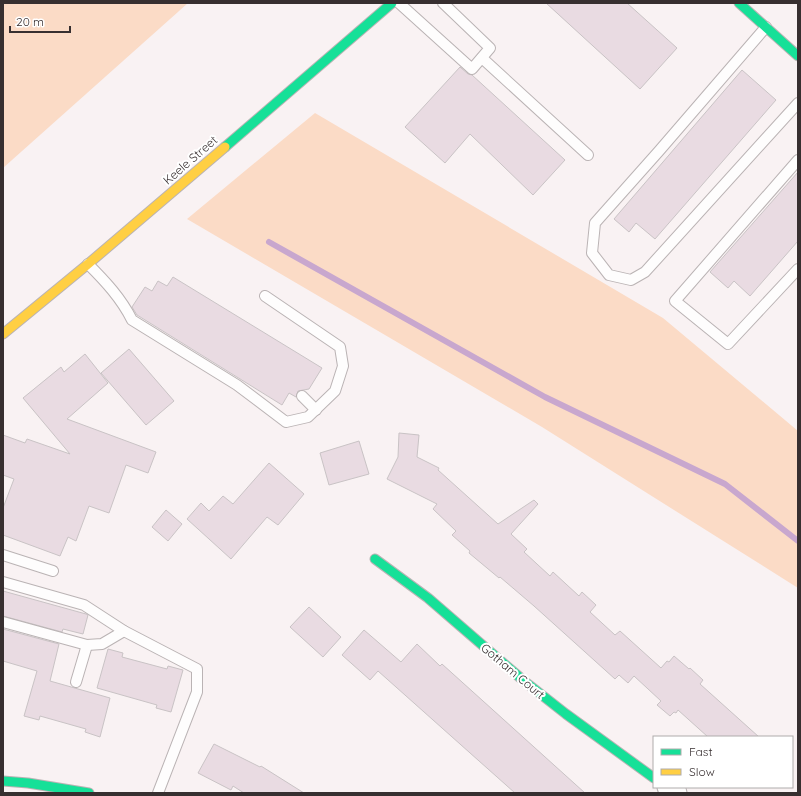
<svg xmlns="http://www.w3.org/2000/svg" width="801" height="796" font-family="Quicksand,sans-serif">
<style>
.green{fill:#fbdbc6}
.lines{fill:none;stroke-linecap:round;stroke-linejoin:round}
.stream{stroke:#c8a7ce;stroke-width:6}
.building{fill:#e9dbe2;stroke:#c9c3c5}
.lane-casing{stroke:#bab3b4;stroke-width:12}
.street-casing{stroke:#bab3b4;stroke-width:23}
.fast-casing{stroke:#bab3b4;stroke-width:11}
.slow-casing{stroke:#bab3b4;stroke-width:11}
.lane{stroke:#fefdfd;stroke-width:10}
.street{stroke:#fefdfd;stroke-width:21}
.fast{stroke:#16e098;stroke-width:9}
.slow{stroke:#ffcf43;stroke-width:9}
.labels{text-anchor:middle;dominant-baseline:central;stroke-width:4;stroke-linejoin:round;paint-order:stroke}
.street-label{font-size:12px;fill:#372f30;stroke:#fff}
</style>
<rect width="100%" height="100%" fill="#f9f2f3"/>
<g class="green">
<path d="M3,3h185l-185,165z"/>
<path d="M315,113l348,205 135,113v157l-256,-161 -355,-208z"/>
</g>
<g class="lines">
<path class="stream" d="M269,242l276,155 180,87 73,57"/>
</g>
<g class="building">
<path d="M546,3h81l50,45 -37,41z"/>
<path d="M460,67l8,7 4,1 93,85 -32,35 -63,-61 -25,29 -40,-36z"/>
<path d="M742,70l34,30 -121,139 -19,-16 -7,9 -15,-13z"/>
<path d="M798,172v69l-48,55 -16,-15 -6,7 -18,-16z"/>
<path d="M173,277l149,91 -13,21 -11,2 -2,6 -7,-4 -7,12 -145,-90 -5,-8 13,-20 7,4 6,-10 9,5z"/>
<path d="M129,349l45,52 -28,24 -45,-52z"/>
<path d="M85,354l23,29 -41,36 89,33 -8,21 -22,-8 -17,48 -20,-7 -13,35 -8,-4 -8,19 -57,-21v-27l11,-29 -11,-4v-40l22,8 2,-4 43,15 -47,-56 38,-31 3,5z"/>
<path d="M399,433l20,2 -2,22 22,11 -1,2 60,54 36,-24 4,4 -27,30 16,15 -3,3 26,24 3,-4 26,24 3,-4 14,13 -6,7 25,23 5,-4 41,37 6,-7 2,1 5,-6 15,13 1,-1 13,12 -3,4 59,53h-51l-30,-27 -2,3 -2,-1 -4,4 -13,-11 4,-4 -27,-25 -6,7 -9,-8 -4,4 -81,-73 -34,-29 -1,1 -30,-25 1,-2 -18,-16 4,-4 -23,-22 4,-5 -50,-25 11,-22z"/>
<path d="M359,441l10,33 -40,11 -9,-32z"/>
<path d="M269,463l35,31 -26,31 -11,-8 -36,42 -44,-40 14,-16 8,8 14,-15 10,8z"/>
<path d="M166,510l16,14 -14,17 -16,-14z"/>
<path d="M3,591l83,23 2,1 -5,19 -20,-5 -1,3 -59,-16z"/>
<path d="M309,607l32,30 -18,20 -33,-30z"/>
<path d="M3,629l56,15 -9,37 60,17 -10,39 -15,-5 1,-3 -46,-13 -1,4 -15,-4 13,-45 -34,-10z"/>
<path d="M364,630l37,32 16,-18 23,22 2,-2 143,129h-70l-137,-122 -8,9 -28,-25z"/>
<path d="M108,649l15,4 -1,4 45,12 1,-3 15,4 -12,42 -15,-4 1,-3 -60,-17z"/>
<path d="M214,744l46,23 1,-1 43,27h-60l-11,-7 -2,4 -33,-17z"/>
</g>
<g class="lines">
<defs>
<g id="lane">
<path d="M399,3l73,66 18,-21 -47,-45"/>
<path d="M766,27l-107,124 -64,72 -3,30 17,22 22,5 14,-8 153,-169"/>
<path d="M482,58l106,97"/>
<path d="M798,160l-123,141 53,43 70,-75"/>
<path d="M88,264c17,17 33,34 44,56l105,65 49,37 22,-5 27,-26 8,-25 -3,-19 -75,-51"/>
<path d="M302,396l14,14"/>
<path d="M3,555l50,16"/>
<path d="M3,582l81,23 40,26 73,38v23l-39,101"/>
<path d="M3,622l84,23 15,-1 22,-13"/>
<path d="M76,682l11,-37"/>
</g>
<path id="street" d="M668,787l8,6"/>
<g id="fast">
<path d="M739,3l59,53"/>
<path d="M225,147l167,-144"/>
<path d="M375,559l53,39 96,83 42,33 88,64"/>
<path d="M3,781l25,2 61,10"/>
</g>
<path id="slow" d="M3,334l85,-70 137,-117"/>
</defs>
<use href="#lane" class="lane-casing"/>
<use href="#street" class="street-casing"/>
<use href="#fast" class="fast-casing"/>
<use href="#slow" class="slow-casing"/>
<use href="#lane" class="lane"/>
<use href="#street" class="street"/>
<use href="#fast" class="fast"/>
<use href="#slow" class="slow"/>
</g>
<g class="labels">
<g class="street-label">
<text transform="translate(190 160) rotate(-41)">Keele Street</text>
<text transform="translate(513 671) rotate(40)">Gotham Court</text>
</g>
</g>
<rect width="801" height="796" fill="none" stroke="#372f30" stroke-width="8"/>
<rect x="653" y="736" width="140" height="52" fill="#ffffff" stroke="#afacac"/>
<rect x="661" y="749" width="20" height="6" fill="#16e098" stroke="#afacac"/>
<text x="689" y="756" font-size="12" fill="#372f30">Fast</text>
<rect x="661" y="769" width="20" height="6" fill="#ffcf43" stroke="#afacac"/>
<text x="689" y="776" font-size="12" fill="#372f30">Slow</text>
<path d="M10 26v6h60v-6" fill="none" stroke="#372f30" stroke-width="2"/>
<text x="16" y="26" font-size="12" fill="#372f30" stroke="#ffffff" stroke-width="3" paint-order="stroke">20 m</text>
</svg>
